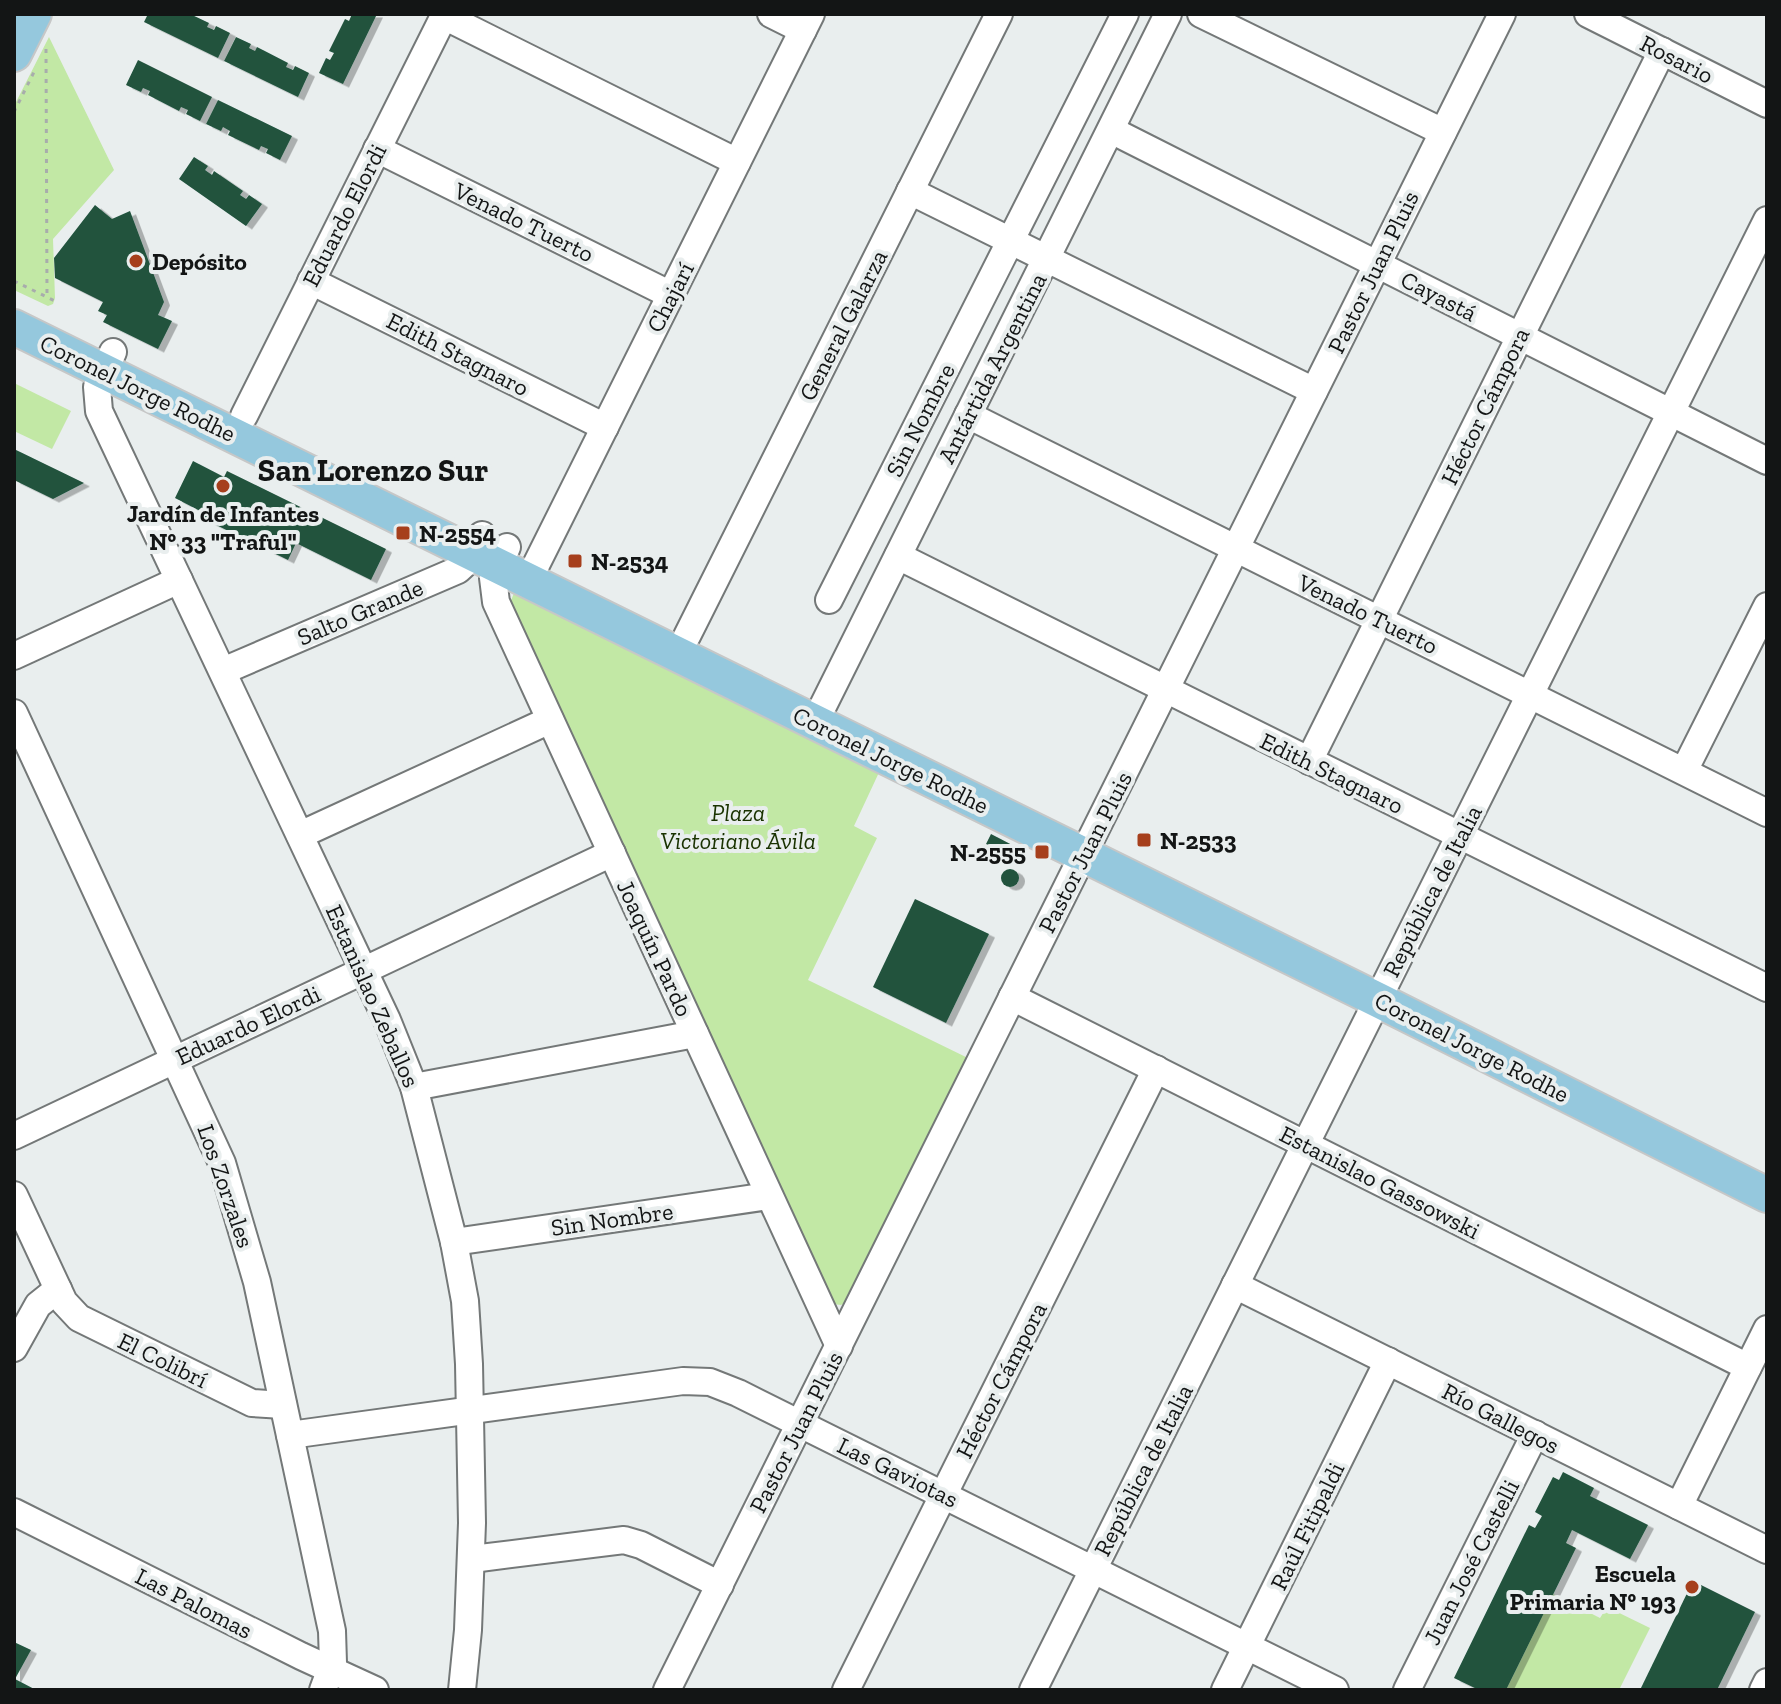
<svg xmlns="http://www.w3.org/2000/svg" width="1781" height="1704" font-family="'Zilla Slab',serif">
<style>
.green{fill:#c2e8a5}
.building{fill:#20533e;filter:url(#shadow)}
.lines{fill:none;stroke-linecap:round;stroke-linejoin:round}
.minor-casing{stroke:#747878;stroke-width:30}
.major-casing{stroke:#c6c7c7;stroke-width:38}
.path{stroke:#a8acac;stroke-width:3;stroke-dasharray:4 6;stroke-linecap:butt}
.minor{stroke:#fff;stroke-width:26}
.major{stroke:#95c8dd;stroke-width:34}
.poi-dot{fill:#a63f1c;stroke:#e9eeee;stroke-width:3}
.labels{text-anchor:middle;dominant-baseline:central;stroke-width:8;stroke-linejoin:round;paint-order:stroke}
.street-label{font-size:24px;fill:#131515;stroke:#e9eeee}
.poi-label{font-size:24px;font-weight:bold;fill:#131515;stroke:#e9eeee;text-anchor:start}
.park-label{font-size:24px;font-style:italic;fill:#193200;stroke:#e9eeee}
.district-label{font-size:32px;font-weight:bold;fill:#131515;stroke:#e9eeee}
</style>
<defs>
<filter id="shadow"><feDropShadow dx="6" dy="3.5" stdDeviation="0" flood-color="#0004"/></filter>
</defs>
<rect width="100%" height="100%" fill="#e9eeee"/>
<g class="green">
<path d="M49,37l65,133 -61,69 2,59 -2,6 -5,2 -34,-16v-184z"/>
<path d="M14,383l57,28 -19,38 -38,-18z"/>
<path d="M514,593l368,173 -28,60 23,12 -69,142 162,79 -122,242 -7,4 -8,-1 -323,-701z"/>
<path d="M1553,1594l47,24 7,-11 43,21 -31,62h-113z"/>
</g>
<g class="building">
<path d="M148,14h42l19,9 -2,4 7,3 2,-4 14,7 -12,25 -74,-36z"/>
<path d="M352,14h25l-34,70 -24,-11 7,-15 4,2 4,-7 -5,-2 16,-32 4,2z"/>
<path d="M236,37l15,7 -2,4 6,3 2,-4 31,16 -2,4 7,3 2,-4 14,7 -11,24 -74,-36z"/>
<path d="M138,60l74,37 -12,24 -14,-7 2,-4 -7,-3 -2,4 -31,-16 2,-4 -7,-3 -2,4 -15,-7z"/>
<path d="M218,100l74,36 -12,24 -14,-7 2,-4 -7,-3 -2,4 -31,-15 2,-4 -7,-4 -2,4 -15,-7z"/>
<path d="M194,157l14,9 -3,4 7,5 2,-4 29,20 -3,4 6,4 3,-4 13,9 -16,22 -67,-47z"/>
<path d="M95,205l17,14 18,-8 34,91 -6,13 14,6 -14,28 -55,-27 4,-7 -9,-4 5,-9 -48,-24 -1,-20z"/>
<path d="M14,449l70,34 -31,16 -39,-19z"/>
<path d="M193,461l31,16 3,-6 159,78 -15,31 -75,-37 -8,17 -84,-41 2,-5 -31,-16z"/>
<path d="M991,834l23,12 -7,15 -14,-7 3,-5 -10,-5z"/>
<circle cx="1010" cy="878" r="9"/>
<path d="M915,899l74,35 -43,89 -73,-36z"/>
<path d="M1563,1472l31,16 -4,8 58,29 -18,34 -58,-29 -6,13 10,5 -70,142h-27l-25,-12 75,-153 6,3 7,-12 -7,-4 18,-35 6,3z"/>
<path d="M1693,1581l62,31 -38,78h-77z"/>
<path d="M14,1642l17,8 -16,29 21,11h-22z"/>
</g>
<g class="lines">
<defs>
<g id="minor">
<path d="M771,14l32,16"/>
<path d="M1201,14l242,118"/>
<path d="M1588,14l179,90"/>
<path d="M444,16l293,146"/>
<path d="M1111,130l656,331"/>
<path d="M377,149l294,146"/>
<path d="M910,191l404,200"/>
<path d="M311,281l294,146"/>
<path d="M113,352l-16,35 2,24 288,609 27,67 40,155 11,59 4,63 3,159 -4,107 -6,60"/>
<path d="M968,415l799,398"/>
<path d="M244,416l201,-402"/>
<path d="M507,547l-14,31 3,24 343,744"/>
<path d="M898,556l869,432"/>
<path d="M528,581l283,-567"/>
<path d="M829,600l296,-586"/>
<path d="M687,636l312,-622"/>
<path d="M14,656l165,-76"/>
<path d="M223,671l235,-101 12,-11 12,-24"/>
<path d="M14,713l208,450 35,119 75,349 1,32 -10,27"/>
<path d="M815,722l353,-708"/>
<path d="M1309,761l353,-710"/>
<path d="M1684,771l83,-165"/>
<path d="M300,835l250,-115"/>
<path d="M1012,997l736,370"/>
<path d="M414,1087l281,-53"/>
<path d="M14,1136l598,-283"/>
<path d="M14,1195l50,107 15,16 173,85 31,2"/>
<path d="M454,1242l315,-46"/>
<path d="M1235,1285l532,265"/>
<path d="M14,1348l24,-43 20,-16"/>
<path d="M290,1435l393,-54 27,1 28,11 597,297"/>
<path d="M1679,1506l88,-177"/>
<path d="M14,1512l287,144 74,34"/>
<path d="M472,1559l152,-19 17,5 79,40"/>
<path d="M667,1690l835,-1676"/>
<path d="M846,1690l310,-621"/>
<path d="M1033,1690l734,-1470"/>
<path d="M1225,1690l163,-329"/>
<path d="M1407,1690l128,-256"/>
<path d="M1763,1690l4,-8"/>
</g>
<g id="major">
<path d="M14,54l20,-40"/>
<path d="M14,327l1364,673 389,195"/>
</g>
</defs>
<use href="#minor" class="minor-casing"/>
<use href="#major" class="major-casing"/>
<g class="path">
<path d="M46,49l1,248"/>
<path d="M14,112l20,-40"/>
<path d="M14,281l41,20"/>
</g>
<use href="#minor" class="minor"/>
<use href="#major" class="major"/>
</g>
<g class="poi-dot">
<circle cx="136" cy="261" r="8"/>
<circle cx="223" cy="486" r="8"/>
<rect x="395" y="525" width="16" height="16" rx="4"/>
<rect x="567" y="553" width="16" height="16" rx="4"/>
<rect x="1136" y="832" width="16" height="16" rx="4"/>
<rect x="1034" y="844" width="16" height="16" rx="4"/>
<circle cx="1692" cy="1587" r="8"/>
</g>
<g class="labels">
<g class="street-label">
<text transform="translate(1677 59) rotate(27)">Rosario</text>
<text transform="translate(344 215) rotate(-63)">Eduardo Elordi</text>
<text transform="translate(524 222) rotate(26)">Venado Tuerto</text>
<text transform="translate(1373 272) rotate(-64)">Pastor Juan Pluis</text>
<text transform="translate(1439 296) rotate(27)">Cayastá</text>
<text transform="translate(670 297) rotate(-63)">Chajarí</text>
<text transform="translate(843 325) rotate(-63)">General Galarza</text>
<text transform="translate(458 354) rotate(27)">Edith Stagnaro</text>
<text transform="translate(992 368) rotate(-63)">Antártida Argentina</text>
<text transform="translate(138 388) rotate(26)">Coronel Jorge Rodhe</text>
<text transform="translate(1485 406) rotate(-64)">Héctor Cámpora</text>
<text transform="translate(920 420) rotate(-63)">Sin Nombre</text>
<text transform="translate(360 612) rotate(-23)">Salto Grande</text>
<text transform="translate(1368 614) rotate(26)">Venado Tuerto</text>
<text transform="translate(891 760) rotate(26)">Coronel Jorge Rodhe</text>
<text transform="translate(1332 773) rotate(26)">Edith Stagnaro</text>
<text transform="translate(1085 852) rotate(-63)">Pastor Juan Pluis</text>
<text transform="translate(1432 891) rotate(-63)">República de Italia</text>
<text transform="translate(655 948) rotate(65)">Joaquín Pardo</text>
<text transform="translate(373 996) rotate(66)">Estanislao Zeballos</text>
<text transform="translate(248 1025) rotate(-25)">Eduardo Elordi</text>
<text transform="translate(1472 1047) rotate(27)">Coronel Jorge Rodhe</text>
<text transform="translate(1380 1182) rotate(27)">Estanislao Gassowski</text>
<text transform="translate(226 1186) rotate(71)">Los Zorzales</text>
<text transform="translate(612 1219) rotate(-8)">Sin Nombre</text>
<text transform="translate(163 1360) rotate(26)">El Colibrí</text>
<text transform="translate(1001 1380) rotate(-63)">Héctor Cámpora</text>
<text transform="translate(1501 1418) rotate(27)">Río Gallegos</text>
<text transform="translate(796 1432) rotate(-63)">Pastor Juan Pluis</text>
<text transform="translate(1143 1470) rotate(-63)">República de Italia</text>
<text transform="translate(898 1472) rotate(26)">Las Gaviotas</text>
<text transform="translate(1307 1526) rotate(-64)">Raúl Fitipaldi</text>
<text transform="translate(1471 1562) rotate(-63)">Juan José Castelli</text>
<text transform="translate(194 1603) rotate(27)">Las Palomas</text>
</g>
<g class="poi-label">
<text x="152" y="261">Depósito</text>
<text x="223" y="513" text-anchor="middle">Jardín de Infantes<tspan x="223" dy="28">N° 33 "Traful"</tspan></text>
<text x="419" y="533">N-2554</text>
<text x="591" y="561">N-2534</text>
<text x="1160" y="840">N-2533</text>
<text x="1026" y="852" text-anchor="end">N-2555</text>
<text x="1676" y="1573" text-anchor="end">Escuela<tspan x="1676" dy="28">Primaria N° 193</tspan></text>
</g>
<g class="park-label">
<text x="738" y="812">Plaza<tspan x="738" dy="28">Victoriano Ávila</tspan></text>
</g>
<g class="district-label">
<text x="373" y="470">San Lorenzo Sur</text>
</g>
</g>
<rect width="1781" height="1704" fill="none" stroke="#131515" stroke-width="32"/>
</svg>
